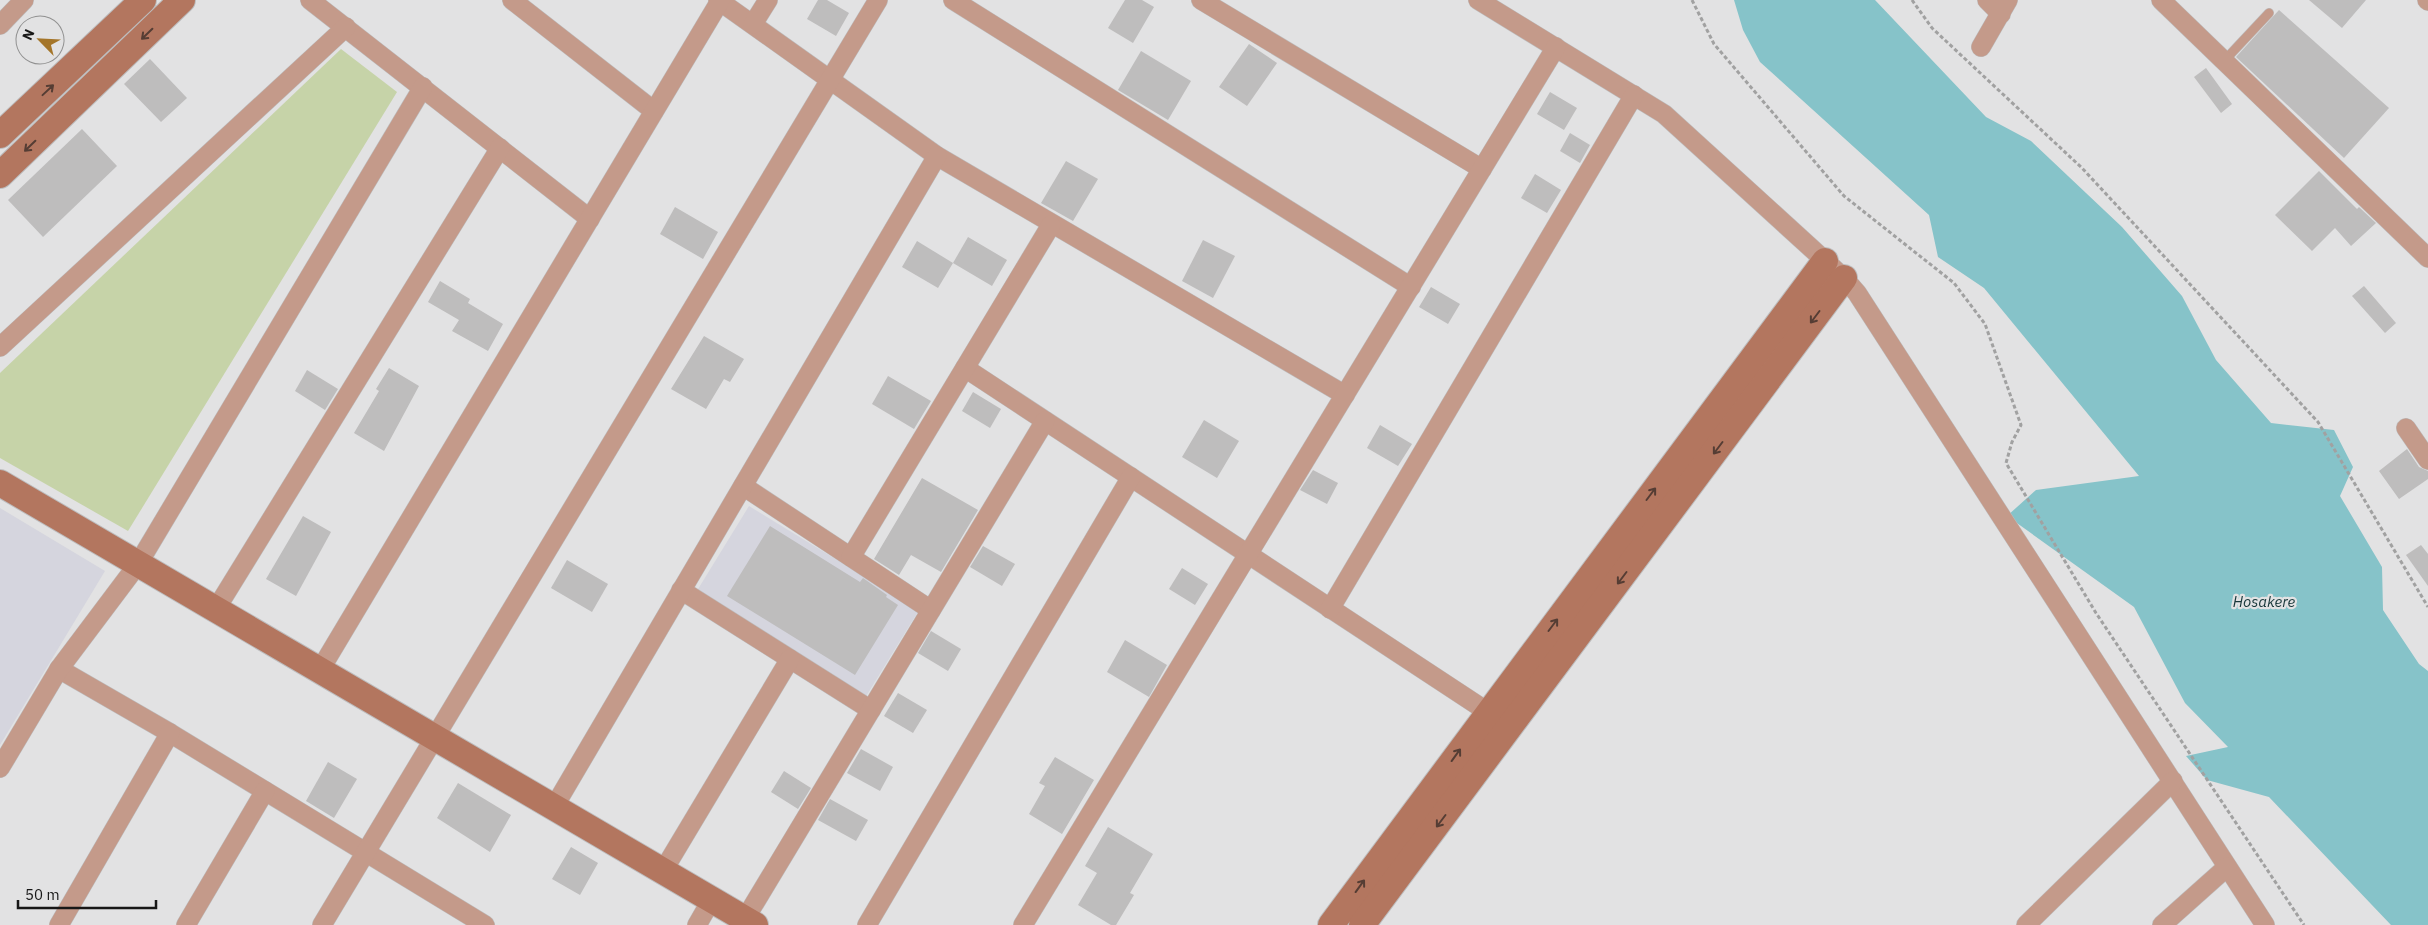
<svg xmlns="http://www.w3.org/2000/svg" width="2428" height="925" font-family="'IBM Plex Sans',sans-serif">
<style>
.built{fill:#d5d5de}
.green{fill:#c6d3a8}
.water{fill:#86c3c9}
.building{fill:#bebdbd}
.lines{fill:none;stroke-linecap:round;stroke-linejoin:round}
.lane-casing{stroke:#bdbdbe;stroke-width:10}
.street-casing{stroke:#bdbdbe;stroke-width:20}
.secondary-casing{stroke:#bdbdbe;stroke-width:28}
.path{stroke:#a1a1a1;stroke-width:3;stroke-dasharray:4 2.5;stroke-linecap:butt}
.lane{stroke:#c49a8a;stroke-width:9}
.street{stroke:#c49a8a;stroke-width:19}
.secondary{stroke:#b3765f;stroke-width:26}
.oneway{stroke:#553d34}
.labels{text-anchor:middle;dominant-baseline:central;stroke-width:4.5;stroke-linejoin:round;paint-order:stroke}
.water-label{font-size:15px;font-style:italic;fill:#18373a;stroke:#e2e2e3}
</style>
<rect width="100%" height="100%" fill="#e2e2e3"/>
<g class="built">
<path d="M749,506l170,104 -54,88 -170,-104z"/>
<path d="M0,508l105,63 -105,174z"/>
</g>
<path class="green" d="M341,49l56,43 -269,439 -128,-73v-85z"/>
<path class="water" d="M1734,0h141l111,117 45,24 91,86 60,69 34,64 55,63 63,7 19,37 -13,29 42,71 1,43 36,54 9,7v254h-37l-122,-128 -62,-17 -21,-24 42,-9 -43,-44 -51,-96 -127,-91 29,-26 103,-14 -155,-188 -46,-31 -9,-42 -169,-153 -17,-32z"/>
<g class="building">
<path d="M818,0h9l22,13 -13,23 -29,-17z"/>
<path d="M1125,0h17l12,7 -21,36 -25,-15z"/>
<path d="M2309,0h57l-24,28z"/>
<path d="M2279,10l110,98 -45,50 -108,-101z"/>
<path d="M1249,44l28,19 -30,43 -28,-19z"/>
<path d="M1141,51l50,30 -23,39 -50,-30z"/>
<path d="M150,59l37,39 -26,24 -37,-38z"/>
<path d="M2206,68l26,36 -11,9 -27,-36z"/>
<path d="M1550,92l27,16 -13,22 -27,-16z"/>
<path d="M82,129l35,37 -74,71 -35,-37z"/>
<path d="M1570,133l20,12 -10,18 -20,-12z"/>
<path d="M1066,161l32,18 -25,42 -32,-18z"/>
<path d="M2319,171l38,38 2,-2 17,16 -25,23 -16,-18 -23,23 -37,-36z"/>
<path d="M1535,174l26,16 -14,23 -26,-15z"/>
<path d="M675,207l43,25 -15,27 -43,-25z"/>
<path d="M968,237l39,23 -15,26 -39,-23z"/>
<path d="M1203,240l32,16 -22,42 -31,-17z"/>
<path d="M917,241l36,22 -15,25 -36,-21z"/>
<path d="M440,281l30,18 -2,4 35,21 -15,27 -36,-20 7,-11 -31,-18z"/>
<path d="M2364,286l32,37 -11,10 -33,-37z"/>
<path d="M1431,287l29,17 -12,20 -29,-17z"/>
<path d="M704,336l40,23 -14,23 -6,-3 -18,30 -35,-20z"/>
<path d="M389,368l30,18 -35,65 -30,-18 25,-42 -3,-2z"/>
<path d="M307,370l31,19 -13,21 -30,-19z"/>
<path d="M888,376l43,25 -17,28 -42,-25z"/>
<path d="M973,392l28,17 -11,19 -28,-17z"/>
<path d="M1204,420l35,21 -22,37 -35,-21z"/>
<path d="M1380,425l32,19 -14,22 -31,-18z"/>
<path d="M2407,449l12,18 9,4v8l-29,20 -20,-28z"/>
<path d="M1313,470l25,13 -11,21 -27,-14z"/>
<path d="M922,478l56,32 -37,62 -30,-17 -12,20 -25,-16z"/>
<path d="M303,516l28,16 -35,64 -30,-17z"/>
<path d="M770,526l90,56 3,-4 24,17 -1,2 12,8 -43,70 -128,-79z"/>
<path d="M2421,545l7,9v32l-22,-31z"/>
<path d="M983,546l32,18 -13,22 -32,-19z"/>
<path d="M567,560l41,24 -16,28 -41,-24z"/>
<path d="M1182,568l26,16 -13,21 -26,-16z"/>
<path d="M931,631l30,18 -13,22 -30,-18z"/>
<path d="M1125,640l42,25 -18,32 -42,-25z"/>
<path d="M898,693l29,17 -14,23 -29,-17z"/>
<path d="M861,749l32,18 -13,24 -33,-18z"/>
<path d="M1055,757l39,23 -32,54 -33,-20 16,-28 -6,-3z"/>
<path d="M328,762l29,17 -23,39 -28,-17z"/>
<path d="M784,771l27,17 -13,21 -27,-17z"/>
<path d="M458,783l53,32 -21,37 -53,-34z"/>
<path d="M830,799l38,21 -12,21 -38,-21z"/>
<path d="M1108,827l45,27 -23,39 4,2 -18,30h-5l-33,-20 19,-32 -12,-7z"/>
<path d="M571,847l27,16 -18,32 -28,-16z"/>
</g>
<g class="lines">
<defs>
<path id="lane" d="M2224,61l45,-48"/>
<g id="street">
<path d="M310,0l280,219"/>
<path d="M512,0l142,111"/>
<path d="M718,0l219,156 408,239"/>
<path d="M953,0l458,287"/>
<path d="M1201,0l281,169"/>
<path d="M1478,0l186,114 180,164 13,15 408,632"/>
<path d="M1987,0l14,14"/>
<path d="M2161,0l267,258"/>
<path d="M2427,0l1,1"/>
<path d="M753,24l15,-24"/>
<path d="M0,25l24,-25"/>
<path d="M1981,47l27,-47"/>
<path d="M0,347l346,-320"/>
<path d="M965,368l535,352"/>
<path d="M2406,428l22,32"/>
<path d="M743,486l188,124"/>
<path d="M851,557l200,-332"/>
<path d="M681,590l190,120"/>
<path d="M216,609l284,-461"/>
<path d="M1330,609l304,-514"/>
<path d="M59,669l111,64 315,192"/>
<path d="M320,670l400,-669"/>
<path d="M0,768l59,-99 79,-105 285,-477"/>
<path d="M554,807l383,-651"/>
<path d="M663,871l127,-212"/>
<path d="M745,919l300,-498"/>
<path d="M59,925l111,-192"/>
<path d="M186,925l79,-134"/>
<path d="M322,925l556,-925"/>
<path d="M697,925l15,-26"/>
<path d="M867,925l264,-448"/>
<path d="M1023,925l533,-878"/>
<path d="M2026,925l147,-144"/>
<path d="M2162,925l65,-58"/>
</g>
<g id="secondary">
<path d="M0,135l143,-135"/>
<path d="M0,175l182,-175"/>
<path d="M0,483l755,442"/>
<path d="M1331,925l494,-664"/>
<path d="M1362,925l482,-647"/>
</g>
</defs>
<use href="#lane" class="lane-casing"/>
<use href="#street" class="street-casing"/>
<use href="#secondary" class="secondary-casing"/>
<g class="path">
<path d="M1692,0l22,44 130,152 110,87 31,41 36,101 -9,17 -6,21 90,150 208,312"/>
<path d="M1912,0l20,28 150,140 236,254 110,185"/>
</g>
<use href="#lane" class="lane"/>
<use href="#street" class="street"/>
<use href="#secondary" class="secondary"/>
</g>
<defs><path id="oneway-shaft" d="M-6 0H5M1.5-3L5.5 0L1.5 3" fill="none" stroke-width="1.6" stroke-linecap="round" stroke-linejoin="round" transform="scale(1.25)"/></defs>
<g class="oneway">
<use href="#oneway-shaft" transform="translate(147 34) rotate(136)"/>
<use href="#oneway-shaft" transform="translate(48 90) rotate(-43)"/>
<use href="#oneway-shaft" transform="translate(30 146) rotate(136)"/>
<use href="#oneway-shaft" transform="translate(1815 317) rotate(127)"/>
<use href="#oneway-shaft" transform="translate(1718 448) rotate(127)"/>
<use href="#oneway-shaft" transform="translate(1651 494) rotate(-53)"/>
<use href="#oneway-shaft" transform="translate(1622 578) rotate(127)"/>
<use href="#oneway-shaft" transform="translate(1553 625) rotate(-53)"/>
<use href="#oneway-shaft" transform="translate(1456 755) rotate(-54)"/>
<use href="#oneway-shaft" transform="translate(1441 821) rotate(127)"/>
<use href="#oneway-shaft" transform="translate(1360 886) rotate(-54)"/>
</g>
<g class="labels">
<g class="water-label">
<text x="2264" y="601">Hosakere</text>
</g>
</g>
<g transform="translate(40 40) rotate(294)"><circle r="24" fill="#e2e2e3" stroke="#919191"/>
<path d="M0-4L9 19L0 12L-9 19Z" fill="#a47529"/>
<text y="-8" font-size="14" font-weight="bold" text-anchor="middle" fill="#171717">N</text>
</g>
<path d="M18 900v8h138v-8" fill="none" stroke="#171717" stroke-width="2.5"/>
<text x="25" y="900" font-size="15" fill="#171717" stroke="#e2e2e3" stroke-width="4" paint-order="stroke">50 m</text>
</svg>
